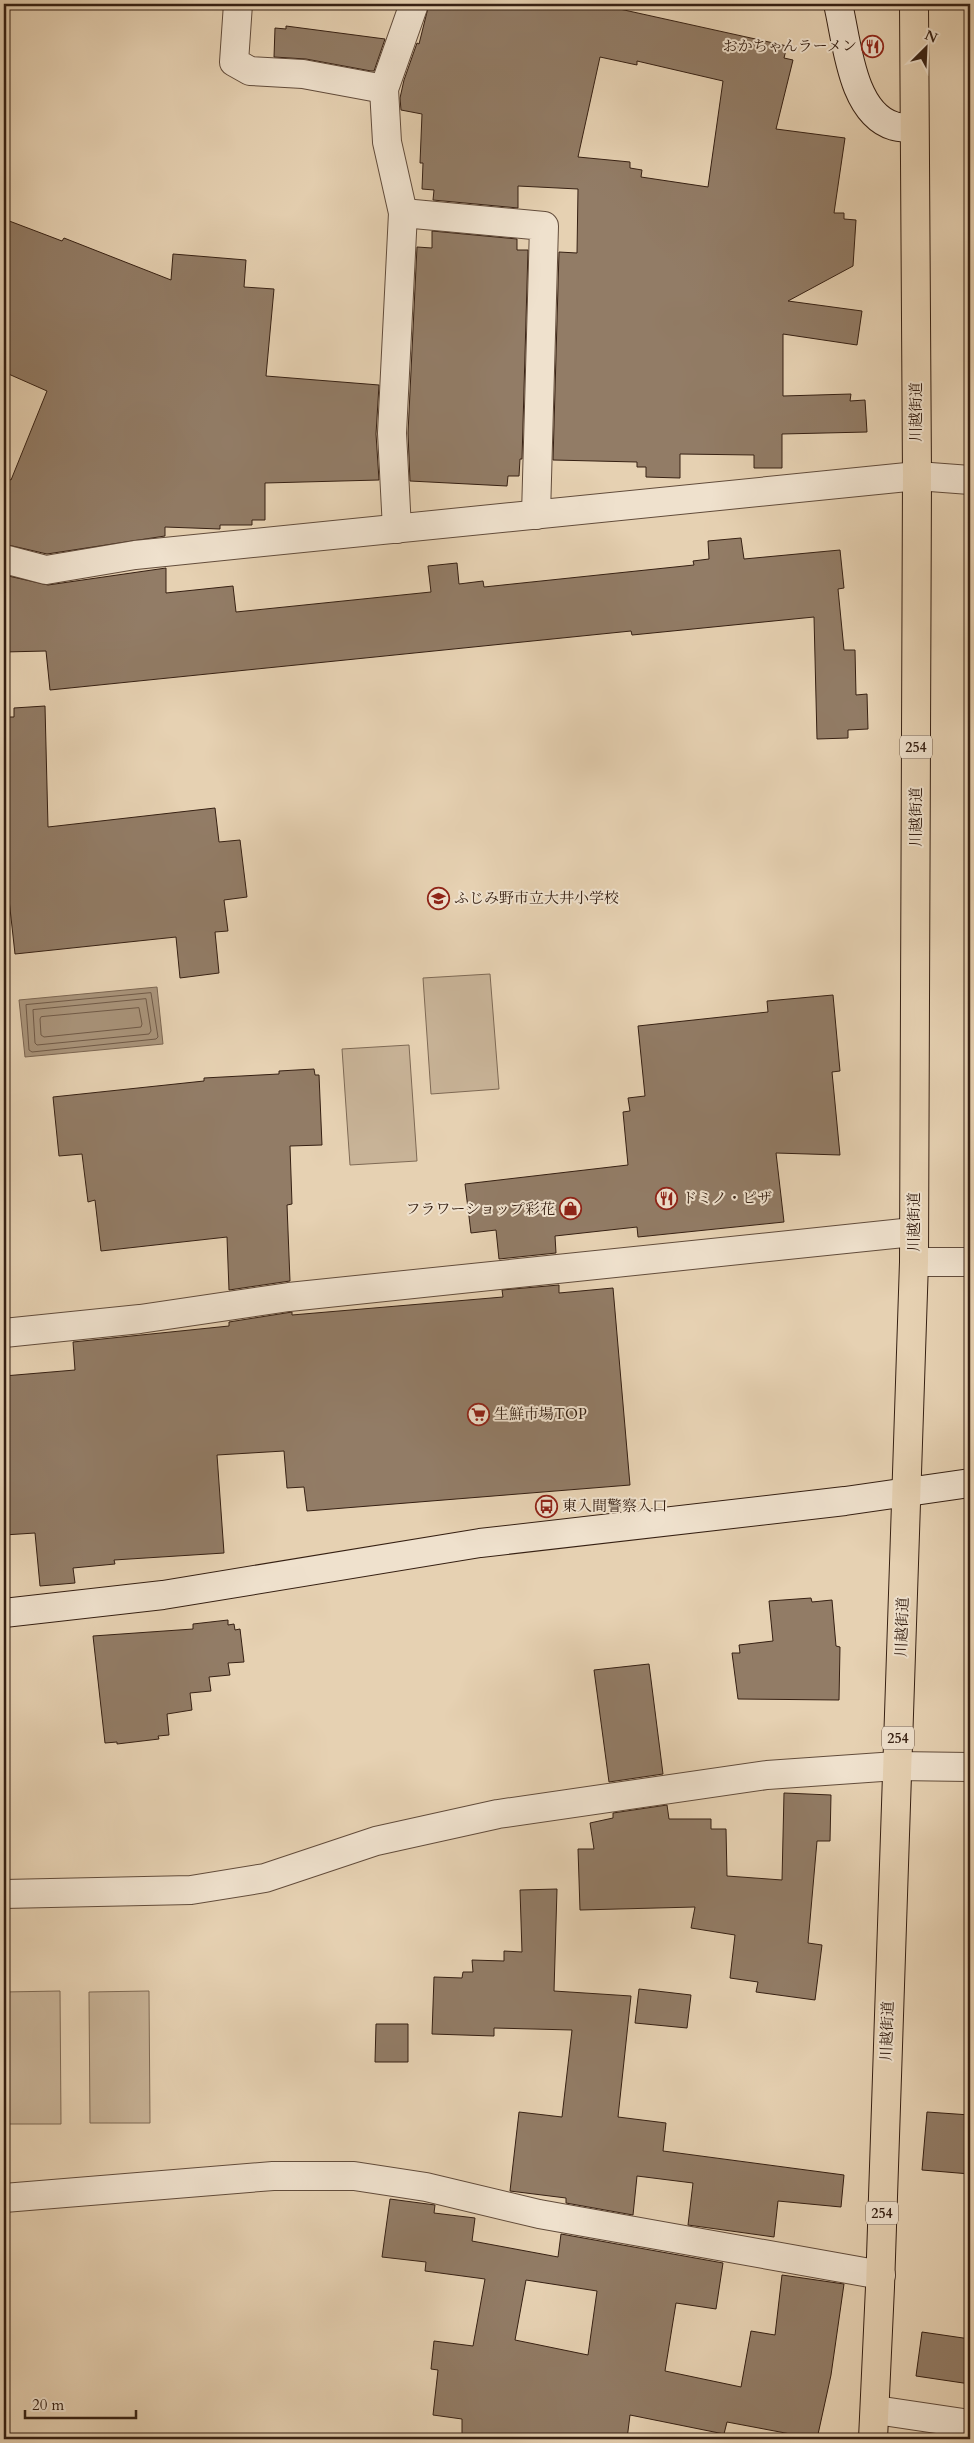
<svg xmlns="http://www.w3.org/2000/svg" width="974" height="2443" font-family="Cardo,'Noto Serif JP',serif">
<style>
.green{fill:#c8b397;stroke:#7f6a55}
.water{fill:#aa957c;stroke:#7c6652}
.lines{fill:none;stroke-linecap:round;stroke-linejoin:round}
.shore{stroke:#705a48;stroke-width:1}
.building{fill:#927c66;stroke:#362013;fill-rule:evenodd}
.street-casing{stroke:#624c3b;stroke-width:30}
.secondary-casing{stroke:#362013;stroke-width:30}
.highway-casing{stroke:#362013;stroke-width:30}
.street{stroke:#efe1cd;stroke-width:28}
.secondary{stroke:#efe1cd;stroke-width:28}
.highway{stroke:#e6d1b2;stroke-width:28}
.labels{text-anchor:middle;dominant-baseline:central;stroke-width:4;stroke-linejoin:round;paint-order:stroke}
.shield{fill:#efe1cd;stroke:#6e5a4b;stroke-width:1}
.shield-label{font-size:14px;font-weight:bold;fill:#362013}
.poi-label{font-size:15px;fill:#362013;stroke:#efe1cd;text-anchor:start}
.street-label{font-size:15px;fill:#362013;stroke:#efe1cd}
</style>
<rect width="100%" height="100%" fill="#e6d1b2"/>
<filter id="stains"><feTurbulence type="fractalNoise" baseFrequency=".004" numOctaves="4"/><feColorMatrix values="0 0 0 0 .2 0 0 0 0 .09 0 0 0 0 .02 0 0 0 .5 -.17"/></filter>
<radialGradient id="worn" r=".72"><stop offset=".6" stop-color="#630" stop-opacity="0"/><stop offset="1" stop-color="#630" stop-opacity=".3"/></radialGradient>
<g class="green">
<path d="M490,974l9,115 -68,5 -8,-116z"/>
<path d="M409,1045l8,116 -67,4 -8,-116z"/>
<path d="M60,1991l1,133h-57v-132z"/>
<path d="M149,1991l1,132h-60l-1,-131z"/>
</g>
<path class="water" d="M157,987l6,57 -138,13 -6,-57z"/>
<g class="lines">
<g class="shore">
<path d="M151,993l7,44 -2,2 -124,13 -3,-2 -3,-45z"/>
<path d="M146,999l5,32 -2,3 -112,11 -2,-2 -2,-33z"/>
<path d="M139,1008l3,16 -1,3 -97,10 -3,-2 -1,-16 1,-2z"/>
</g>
</g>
<g class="building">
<path d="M429,4h168l190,42 -3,12 9,2 -17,69 69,9 -11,75h10v6l12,1 -3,46 -65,35 74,10 -5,34 -74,-11v62l68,-2 -1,7 15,-1 2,32 -85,2v34h-28v-13l-74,-1v24l-34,-1v-10h-9v-5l-84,-2 6,-208 18,1 1,-64 -60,-3v22l-85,-8 1,-10 -12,-1 1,-26h-3l2,-49 -21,-4 -1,-12 4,-18 13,-37 2,1zM600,57l37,8v-4l86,20 -15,106 -67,-10 1,-7 -12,-2v-6l-52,-5z"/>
<path d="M286,26l99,13 -11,32h-3l-65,-12 -32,-2 1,-29 11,1z"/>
<path d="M4,219l58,22 2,-3 107,42 2,-26 73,6 -2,27 30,2 -8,87 113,9 -3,49 3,46 -114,3v37h-13v5h-32v4l-55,-2v9l-118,18 -43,-10v-67l7,3 36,-89 -43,-19z"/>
<path d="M432,231l85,8v11h11l-6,209h-2l-1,17h-11l-1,10 -97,-5 -2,-48 9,-186 15,1z"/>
<path d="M741,538l3,21 96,-9 4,38 -6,1 6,61h11l1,45 11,-1 1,35 -20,1v8l-31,1 -3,-122 -182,18 -1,-4 -581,59 -4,-39 -42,1v-77l44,10 118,-17v25l67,-7 3,26 195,-20 -3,-26 29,-3 2,21 24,-3 1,6 210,-22 -1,-4 16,-2 -1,-18z"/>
<path d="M45,706l3,121 167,-19 4,34 21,-2 7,57 -23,3 4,31 -13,1 4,41 -39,5 -4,-41 -161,17 -11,-100v-99l5,-1 -3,-37h8v-9z"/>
<path d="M833,995l7,76 -8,1 8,83 -64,-2 8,69 -146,15 -1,-10 -82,9 1,17 -57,6 -3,-29 -25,3 -6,-49 163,-19 -5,-53 7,-1 -2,-13 17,-2 -7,-70 130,-14 -1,-11z"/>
<path d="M314,1069l1,6h4l3,70 -32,1 2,58 -5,1 3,76 -61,9 -2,-53 -126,14 -6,-51 -7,2 -6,-48 -23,2 -6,-59 151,-16v-3l75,-4v-3z"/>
<path d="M559,1285v8l54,-5 17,197 -323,26 -3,-24 -17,1 -3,-37 -67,4 7,98 -110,7 1,4 -42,4 2,15 -35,3 -5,-53 -31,2v-159l71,-6 -2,-28 156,-16v-4l63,-10v3l211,-18 -1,-7z"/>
<path d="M811,1598l1,4 20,-2 4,46 4,1 -1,53 -101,-1 -6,-46h8l-1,-8 34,-4 -4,-40z"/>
<path d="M228,1620v5l6,-1 1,6 5,-1 4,33 -16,1 2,12 -21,2 2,14 -21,2 2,17 -25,4 2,21 -11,1 1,3 -42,5v-2l-12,1 -12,-107 100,-7v-5z"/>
<path d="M649,1664l14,110 -54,8 -15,-112z"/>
<path d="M784,1793l47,2 -1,46h-13l-9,102 14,2 -7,55 -59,-8 2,-10 -28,-4 5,-43 -44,-7 4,-21 -115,3 -2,-61h16l-4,-26 23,-5v-5l54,-8 2,14h42v10h15l1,47 55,4z"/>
<path d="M557,1889l-3,102 77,5 -13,121 48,6 -3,28 181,24 -3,32 -63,-6 -4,36 -86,-12 5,-42 -56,-7 -4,39 -67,-12v-5l-56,-7 9,-79 43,5 10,-87 -78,-2v8l-62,-2 2,-57 28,1 1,-6h10l-1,-12 32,1v-10l18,1 -2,-62z"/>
<path d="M639,1989l52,6 -4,33 -52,-5z"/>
<path d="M376,2024h32v38h-33z"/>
<path d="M927,2112l43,3v59l-48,-4z"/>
<path d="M390,2199l45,6 -1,8 41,5 -3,23 86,16 3,-23 162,29 -7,46 -40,-6 -11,68 76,16 10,-56 24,4 7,-60 62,9 -13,91 -14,64 -90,-17 -3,12 -94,-19 -3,24h-165v-20l-29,-4 5,-45 -7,-1 3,-28 39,5 12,-67 -60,-8 1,-9 -44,-5zM526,2280l71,11 -9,64 -73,-15z"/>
<path d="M922,2332l48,7v45l-54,-8z"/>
</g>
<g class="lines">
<defs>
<g id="street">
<path d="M238,4l-4,58 16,9 53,3 81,15"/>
<path d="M403,213l141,13 -8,289"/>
<path d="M397,529l-5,-96 11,-220 -16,-71 -3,-53 30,-85"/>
<path d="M4,559l42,11 89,-15 782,-79 53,4"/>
<path d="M914,1262h56"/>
<path d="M4,1333l136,-14 149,-22 624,-65"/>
<path d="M4,1894l187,-4 74,-12 111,-37 122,-27 269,-39 129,-9 74,1"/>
<path d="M4,2198l269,-22h81l72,11 113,27 342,61"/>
<path d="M876,2410l94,14"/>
</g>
<g id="secondary">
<path d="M838,4c9,37 13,109 56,122 6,2 13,1 19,2"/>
<path d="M4,1613l159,-18 317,-52 365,-42 125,-18"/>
</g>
<path id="highway" d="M873,2439l7,-152 34,-1025 3,-786 -3,-472"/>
</defs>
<use href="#street" class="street-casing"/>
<use href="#secondary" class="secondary-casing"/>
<use href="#highway" class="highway-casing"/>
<use href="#street" class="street"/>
<use href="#secondary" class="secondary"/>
<use href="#highway" class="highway"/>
</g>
<defs>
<symbol id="restaurant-ring" viewBox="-11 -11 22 22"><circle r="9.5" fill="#efe1cd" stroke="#8f2418" stroke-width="1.5"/><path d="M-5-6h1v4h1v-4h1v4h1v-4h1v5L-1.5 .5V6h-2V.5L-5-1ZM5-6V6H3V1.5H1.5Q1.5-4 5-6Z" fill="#8f2418"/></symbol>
<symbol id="school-ring" viewBox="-11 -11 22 22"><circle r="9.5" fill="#efe1cd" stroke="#8f2418" stroke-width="1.5"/><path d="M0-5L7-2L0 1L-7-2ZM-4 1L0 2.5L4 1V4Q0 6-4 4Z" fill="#8f2418"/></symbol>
<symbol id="shop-ring" viewBox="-11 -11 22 22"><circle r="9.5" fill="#efe1cd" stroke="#8f2418" stroke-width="1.5"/><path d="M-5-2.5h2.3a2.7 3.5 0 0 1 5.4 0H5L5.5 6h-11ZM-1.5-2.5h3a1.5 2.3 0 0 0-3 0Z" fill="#8f2418"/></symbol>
<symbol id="supermarket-ring" viewBox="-11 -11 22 22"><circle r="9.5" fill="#efe1cd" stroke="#8f2418" stroke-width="1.5"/><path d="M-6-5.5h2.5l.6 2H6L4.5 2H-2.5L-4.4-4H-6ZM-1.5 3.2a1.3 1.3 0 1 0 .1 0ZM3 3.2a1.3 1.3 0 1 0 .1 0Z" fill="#8f2418"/></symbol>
<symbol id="bus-ring" viewBox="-11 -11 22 22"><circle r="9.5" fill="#efe1cd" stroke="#8f2418" stroke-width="1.5"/><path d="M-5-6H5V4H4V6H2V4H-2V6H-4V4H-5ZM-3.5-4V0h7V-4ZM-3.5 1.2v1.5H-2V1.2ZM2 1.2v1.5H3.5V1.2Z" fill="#8f2418"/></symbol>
</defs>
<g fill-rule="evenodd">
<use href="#restaurant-ring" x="860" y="34" width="25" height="25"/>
<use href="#school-ring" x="426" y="886" width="25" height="25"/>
<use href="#restaurant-ring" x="654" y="1186" width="25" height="25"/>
<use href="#shop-ring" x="558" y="1196" width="25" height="25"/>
<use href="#supermarket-ring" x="466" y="1402" width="25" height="25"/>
<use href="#bus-ring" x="534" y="1494" width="25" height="25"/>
</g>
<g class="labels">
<g class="shield">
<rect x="900" y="735.5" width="32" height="23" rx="4"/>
<rect x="882" y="1726.5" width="32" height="23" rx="4"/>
<rect x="866" y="2201.5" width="32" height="23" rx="4"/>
</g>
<g class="shield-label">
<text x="916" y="747">254</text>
<text x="898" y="1738">254</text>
<text x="882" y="2213">254</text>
</g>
<g class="poi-label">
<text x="857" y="46" text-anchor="end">おかちゃんラーメン</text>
<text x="454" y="898">ふじみ野市立大井小学校</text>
<text x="682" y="1198">ドミノ・ピザ</text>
<text x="555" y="1209" text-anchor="end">フラワーショップ彩花</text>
<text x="494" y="1414">生鮮市場TOP</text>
<text x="562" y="1506">東入間警察入口</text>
</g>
<g class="street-label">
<text transform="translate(916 412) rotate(-90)">川越街道</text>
<text transform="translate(916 817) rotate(-90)">川越街道</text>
<text transform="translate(914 1222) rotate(-90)">川越街道</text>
<text transform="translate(902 1627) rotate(-88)">川越街道</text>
<text transform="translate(887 2031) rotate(-88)">川越街道</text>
</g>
</g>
<rect width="974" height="2443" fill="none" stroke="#e6d1b2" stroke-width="20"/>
<rect x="5" y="5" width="964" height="2433" fill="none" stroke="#362013" stroke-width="2.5"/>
<rect x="10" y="10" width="954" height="2423" fill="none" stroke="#362013"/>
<g transform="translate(926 48) rotate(24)" stroke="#efe1cd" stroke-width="4" paint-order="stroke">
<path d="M0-4L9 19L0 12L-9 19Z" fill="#362013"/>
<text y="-8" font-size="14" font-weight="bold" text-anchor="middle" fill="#362013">N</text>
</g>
<path d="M25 2410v8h111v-8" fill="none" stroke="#362013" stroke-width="2.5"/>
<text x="32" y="2410" font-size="15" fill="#362013" stroke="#efe1cd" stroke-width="4" paint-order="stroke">20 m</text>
<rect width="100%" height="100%" filter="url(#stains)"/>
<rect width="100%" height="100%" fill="url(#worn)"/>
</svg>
